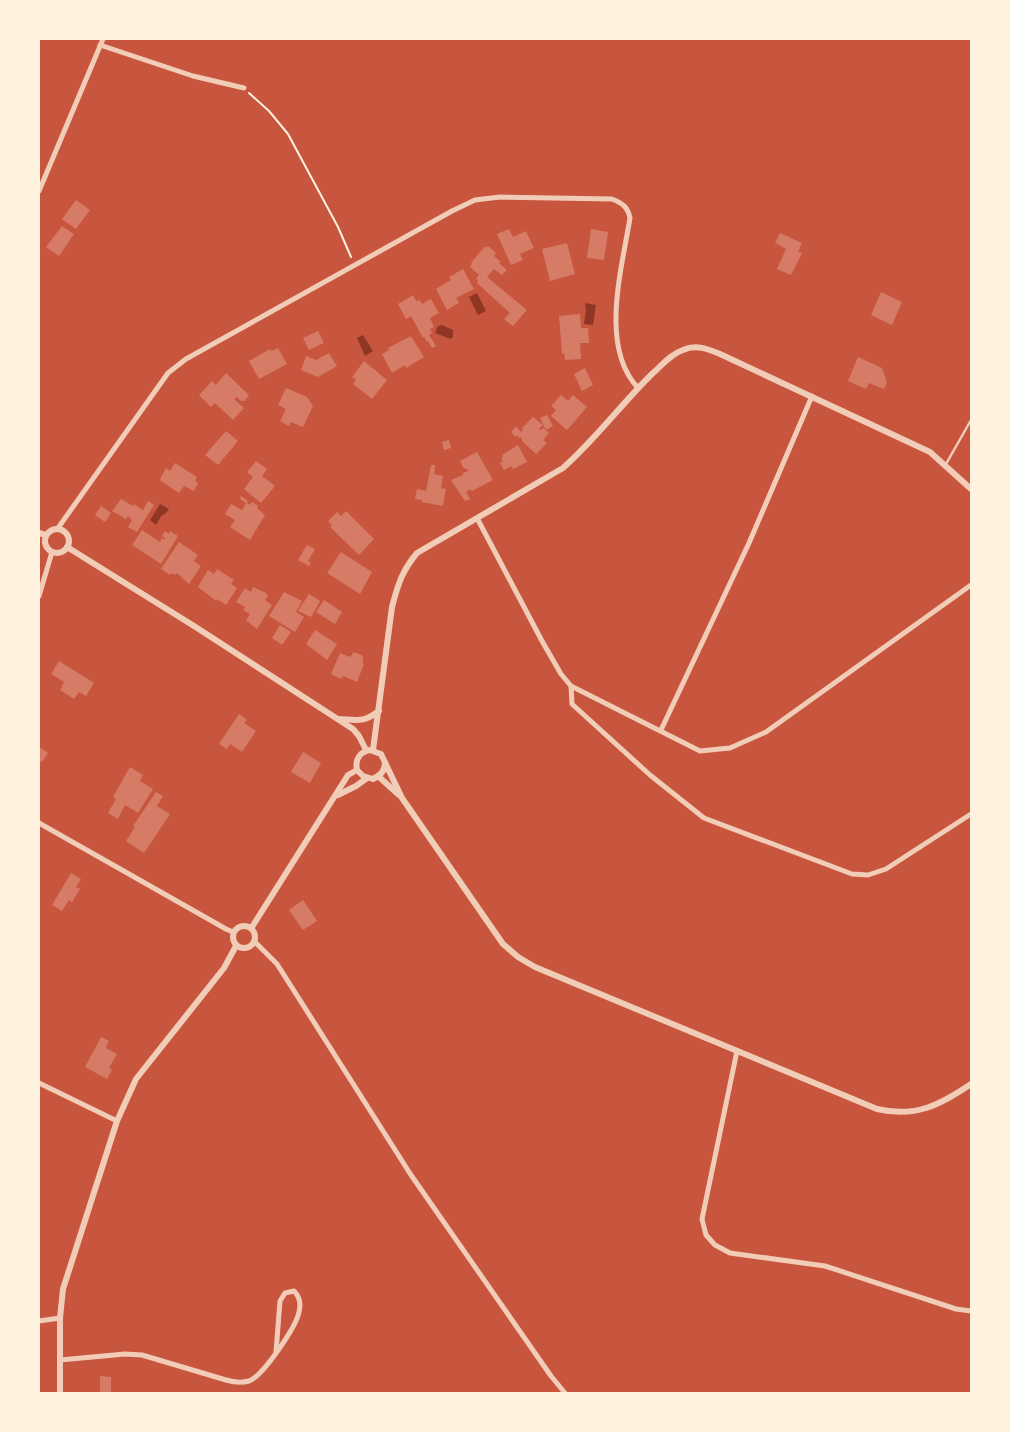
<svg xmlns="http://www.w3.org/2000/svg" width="1010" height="1432" font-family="'DM Sans',sans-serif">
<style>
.water{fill:#8f3625}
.building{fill:#d67c66}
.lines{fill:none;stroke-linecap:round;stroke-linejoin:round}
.path{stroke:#fff3e0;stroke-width:2}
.service{stroke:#f1ccb7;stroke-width:2.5}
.minor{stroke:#f1ccb7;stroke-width:5}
.tertiary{stroke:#f1ccb7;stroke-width:6}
</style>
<rect width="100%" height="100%" fill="#c8553d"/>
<g class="water">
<path d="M477,293l9,18 -8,4 -9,-18z"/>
<path d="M585,303l11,2 -3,20 -9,-1 2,-14z"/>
<path d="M442,325l11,5v7l-2,2 -16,-6 3,-7z"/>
<path d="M363,335l10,16 -8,5 -8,-18z"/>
<path d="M160,504l9,5 -4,5 -3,1 -6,10 -6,-5z"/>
</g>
<g class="building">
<path d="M76,200l14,10 -14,19 -14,-10z"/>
<path d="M62,226l12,8 -15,22 -13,-9z"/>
<path d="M509,229l4,8 13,-6 8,17 -14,6 3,6 -12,5 -14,-31z"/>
<path d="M591,229l17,3 -4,28 -17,-2z"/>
<path d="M780,233l22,10 -4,9 4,1 -11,22 -14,-6 9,-20 -11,-6z"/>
<path d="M567,243l8,31 -25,7 -8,-32z"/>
<path d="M485,246l1,2 2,-2 8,7 -2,3 7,6 -2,1 8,7 -5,5 -8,-6 -7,8 40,33 -14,16 -9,-7 6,-6 -33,-30 1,-2 -2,-3 3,-3 -9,-8 2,-3 -1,-1z"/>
<path d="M463,269l11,20 -18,9 3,5 -12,7 -11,-21 15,-9 -2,-3z"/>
<path d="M881,292l21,10 -10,23 -21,-10z"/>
<path d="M413,295l3,6 4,-1 2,4 9,-5 8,14 -9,5 4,9 -4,2 2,4 -3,2 7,11 -4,2 -4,-7 -1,1 -3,-5 -1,1 -12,-22 -5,3 -8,-15z"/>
<path d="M580,314l1,14h7l1,15h-9l1,16 -16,1 -1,-7 -2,1 -3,-38z"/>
<path d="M318,331l6,12 -15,7 -6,-12z"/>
<path d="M411,336l13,21 -18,11 -1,-3 -13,8 -10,-19 7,-4 -1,-2z"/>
<path d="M278,348l9,16 -28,15 -10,-18 21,-12 1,2z"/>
<path d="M329,353l8,13 -19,11 -17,-7 5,-14 10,4z"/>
<path d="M858,357l24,11 5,14 -3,7 -15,-6 -3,6 -18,-8z"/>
<path d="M364,361l23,19 -15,19 -19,-15 3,-4 -4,-3z"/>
<path d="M585,368l8,17 -11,6 -8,-17z"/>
<path d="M226,373l23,22 -4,6h-4l-4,-4 -3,2 10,9 -11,12 -18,-17 -4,4 -12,-12 13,-14 4,4z"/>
<path d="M286,388l21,9 6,9 -10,21 -12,-5 -2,4 -9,-5 6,-12 -8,-4z"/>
<path d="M561,395l7,6 5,-6 14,12 -20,23 -16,-14 5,-6 -5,-4z"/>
<path d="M547,415l6,11 -7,4 -6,-12z"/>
<path d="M533,417l10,8 -4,4 2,1 2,-2 6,5 -6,7 4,3 -11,11 -13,-12 -2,-5 -2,1 -1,-3 -2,2 -5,-5 5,-6 5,6 2,-2 -1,-2z"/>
<path d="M226,431l12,10 -20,24 -13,-10z"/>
<path d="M449,440l2,8 -7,2 -2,-8z"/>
<path d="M518,445l9,17 -14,7 -2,-3 -7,4 -4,-7 3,-2 -2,-3 2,-1 -1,-2z"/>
<path d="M477,452l16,28 -21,11 -2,-2 -4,3 4,7 -5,2 -14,-21 12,-5v-2l5,-2 -2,-3 -2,1 -4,-8z"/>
<path d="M256,461l11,8 -5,7 13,10 -14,17 -17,-14 9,-12 -6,-5z"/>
<path d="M175,463l22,14 -2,4 3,2 -4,8 -10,-5 -5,7 -18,-12 -1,-2 6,-11 4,3z"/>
<path d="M431,465h4l-1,9 9,2 -2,12 5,1 -3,17 -21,-4v-2l-7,-1 2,-10 9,2z"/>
<path d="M241,496l7,5 -1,2 3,2 2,-3 6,4 -1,2 8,7 -15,25 -20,-13 5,-7 -10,-6 6,-10 11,6 4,-7 -6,-4z"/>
<path d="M121,499l12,7 1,-2 9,6 5,-9 6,4 -17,27 -9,-5 4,-7 -4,-4 -2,3 -14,-8z"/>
<path d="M101,506l10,7 -6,9 -10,-7z"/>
<path d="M346,511l28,28 -15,16 -29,-28 2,-2 -4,-4 9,-9 4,4z"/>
<path d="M142,530l18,12 2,-4 2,2 1,-2 -3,-2 3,-5 4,3 1,-3 8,5 -17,28 -29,-19z"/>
<path d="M179,542l19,13 -4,6 7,5 -12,18 -12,-11 -1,2 -5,-2 -1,2 -9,-6z"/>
<path d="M307,545l8,4 -7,12 3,2 -2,3 -11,-6z"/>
<path d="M341,552l31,20 -12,22 -33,-21z"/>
<path d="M217,569l17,11 -3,4 6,4 -11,17 -9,-6 -1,2 -18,-14 10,-17 6,4z"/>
<path d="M253,587l13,6 2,3 -3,4 7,5 -15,24 -11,-9 4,-6 -7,-4 2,-3 -9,-5 9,-14 6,4z"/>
<path d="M284,592l18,9 -6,11 8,5 -9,15 -26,-16z"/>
<path d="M309,594l11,7 -9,16 -13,-6z"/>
<path d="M324,600l18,12 -7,12 -19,-12z"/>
<path d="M280,625l11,7 -9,13 -10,-7z"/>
<path d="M315,630l22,14 -10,16 -21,-16z"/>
<path d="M354,652l9,4v7l1,1 -7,18 -14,-6 -2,3 -10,-5 9,-21 10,4z"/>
<path d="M59,661l35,22 -8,13 -7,-4 -5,7 -14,-9 4,-8 -13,-8z"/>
<path d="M239,714l8,6 -3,3 12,8 -14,21 -12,-8 -3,5 -8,-5z"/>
<path d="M39,747l9,6 -6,9 -3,-2z"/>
<path d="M303,752l18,11 -11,20 -19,-11z"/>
<path d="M130,767l13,8 -3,6 13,8 -15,24 -13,-8 -7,14 -10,-6 8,-14 -3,-2z"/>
<path d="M156,792l7,4 -6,10 13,8 -26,39 -18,-12 9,-14 -2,-1z"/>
<path d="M71,873l10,6 -5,8 4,2 -8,13 -3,-2 -7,11 -10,-6z"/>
<path d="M303,900l14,21 -14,9 -14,-20z"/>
<path d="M101,1037l8,4 -3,7 11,6 -8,14 3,2 -5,9 -22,-12z"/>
<path d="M100,1376l11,1v16h-11z"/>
</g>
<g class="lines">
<path class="path" d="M249,93l20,18 19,23 50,93 13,30"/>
<path class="service" d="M946,464l25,-44"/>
<g class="minor">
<path d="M100,45l93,31 51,12"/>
<path d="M39,191l64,-152"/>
<path d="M477,518l65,123 19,33 10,12 1,18 78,71 54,43 148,56 16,1 18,-6 85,-55"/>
<path d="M58,528l110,-155 18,-14 266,-148 23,-11 25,-3 112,2c10,4 16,8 18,19 -8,50 -31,129 8,170"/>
<path d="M39,596l13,-44"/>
<path d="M571,686l129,65 30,-3 36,-16 205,-147"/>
<path d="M661,730l88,-187 63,-147"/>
<path d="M39,823l187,106 7,3"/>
<path d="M255,942l22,22 134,211 140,201 14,17"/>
<path d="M737,1051l-35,168 4,16 9,10 15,8 95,13 131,43 15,2"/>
<path d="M39,1083l78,38"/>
<path d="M39,1321l21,-3"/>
<path d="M60,1360l65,-6 17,1 84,25c7,2 16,3 23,1 14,-5 47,-54 50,-69 2,-8 1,-15 -5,-21l-9,2 -5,8 -4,51"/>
</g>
<g class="tertiary">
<circle cx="57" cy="541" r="12"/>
<path d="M39,533l7,2"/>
<path d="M67,547l127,79 159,103 6,7 7,14"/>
<path d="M338,719c20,1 25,4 41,-8"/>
<path d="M373,750l19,-143c6,-23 10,-36 25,-54l146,-85c33,-29 59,-65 90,-95 9,-8 18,-19 30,-23 13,-6 25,-1 37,4l210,98 41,37"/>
<path d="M385,762c0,9 -4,13 -12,17l-10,-3 -6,-6c-2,-10 2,-18 13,-20l11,4 21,44 101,146 15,13 17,10 342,142c39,9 63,-4 94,-25"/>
<path d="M378,776l21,19"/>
<path d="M338,795l18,-9 11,-8"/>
<circle cx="244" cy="937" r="11"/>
<path d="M252,927l96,-152 9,-5"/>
<path d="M60,1393v-75l3,-29 54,-168 19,-42 88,-111 12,-22"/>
</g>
</g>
<rect width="1010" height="1432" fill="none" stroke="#fff3e0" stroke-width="80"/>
</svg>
